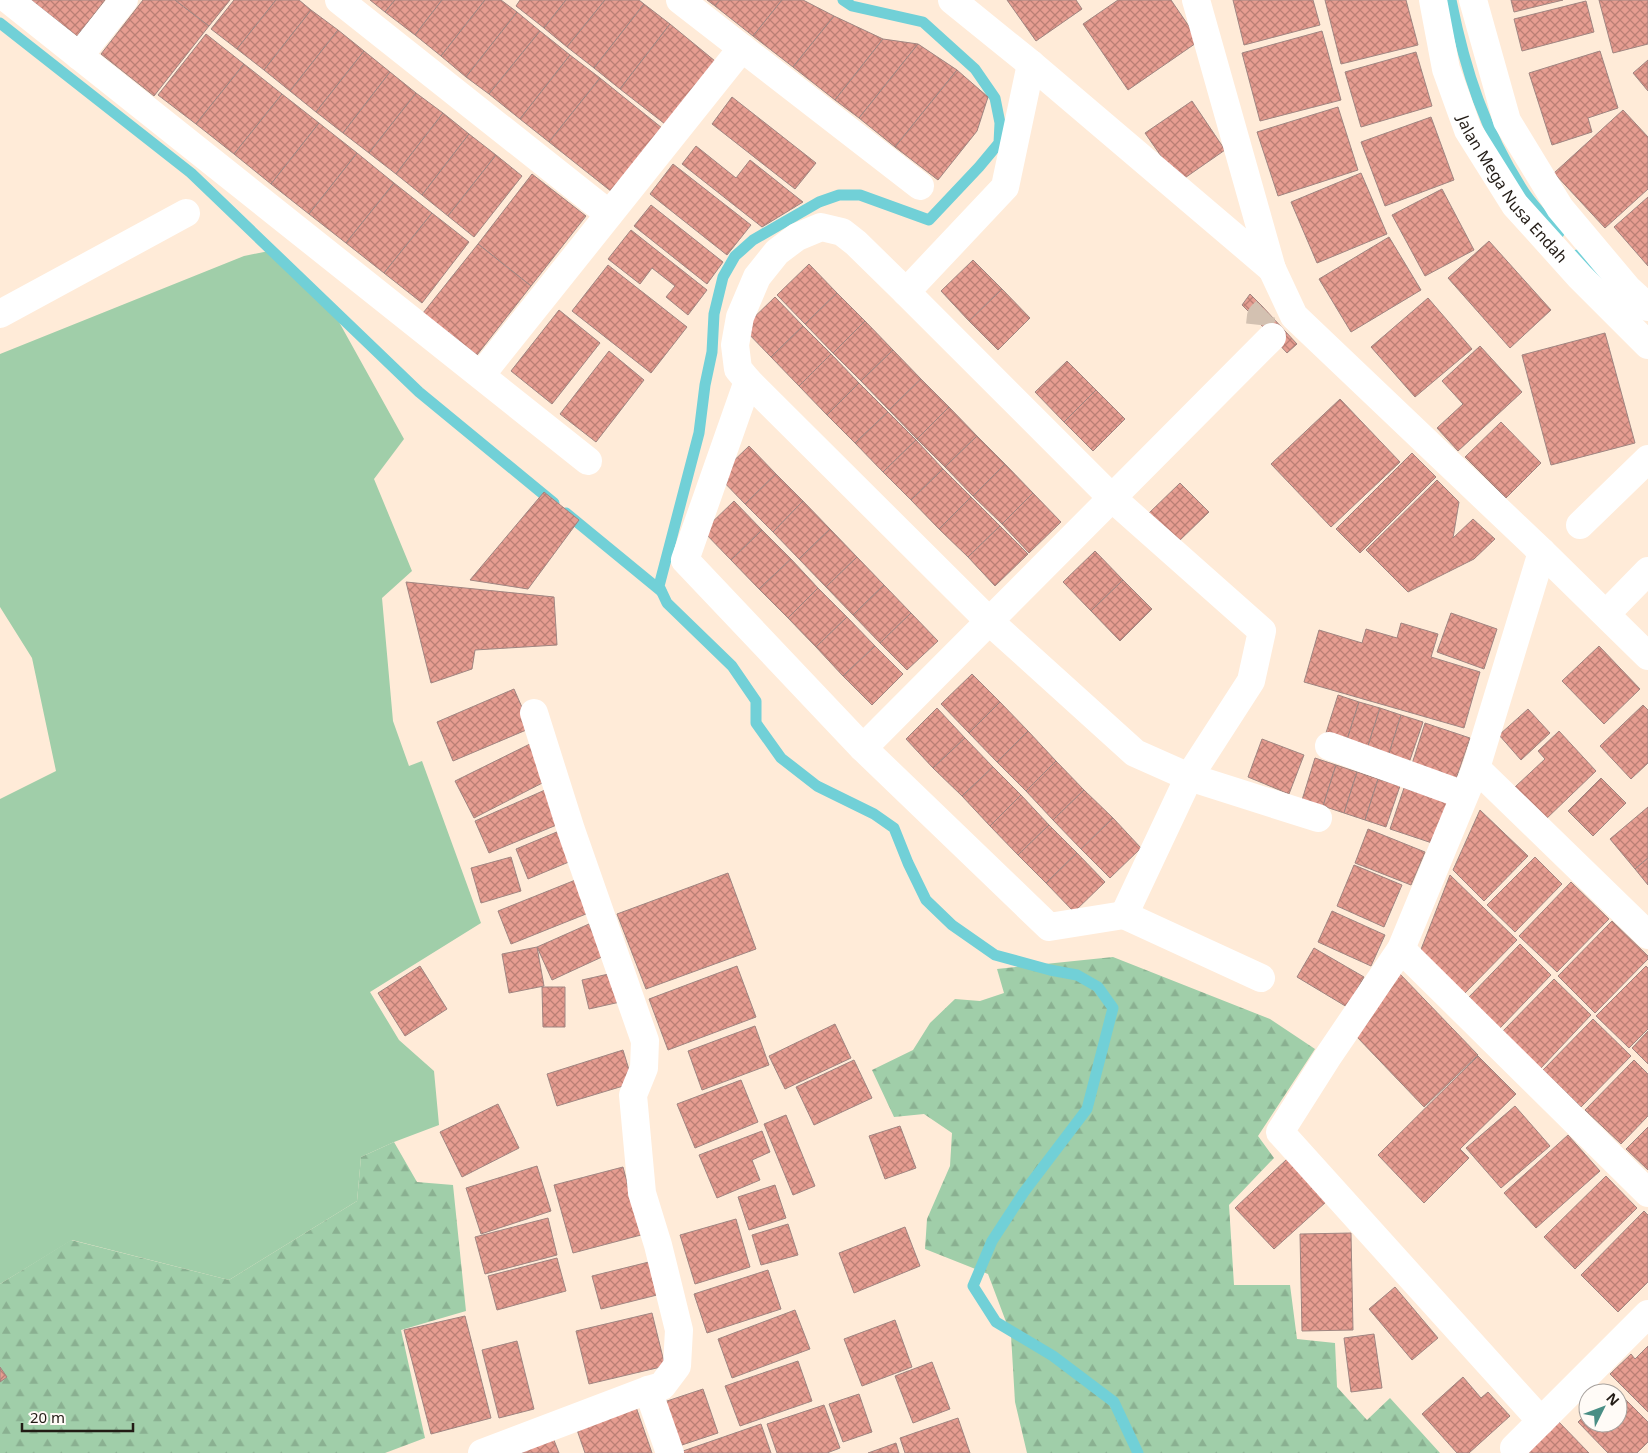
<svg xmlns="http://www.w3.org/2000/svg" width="1648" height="1453" font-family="'Noto Sans',sans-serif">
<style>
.grass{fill:#a0cea9}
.forest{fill:url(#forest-firs)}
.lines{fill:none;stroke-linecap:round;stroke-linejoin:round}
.stream{stroke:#71d0d7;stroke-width:11}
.building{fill:url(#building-cross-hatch);stroke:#a08581}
.minor-tunnel{stroke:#d3c1b1;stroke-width:28;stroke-dasharray:28 14;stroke-linecap:butt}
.minor{stroke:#fff;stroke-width:28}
.labels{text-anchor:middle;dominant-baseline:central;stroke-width:4;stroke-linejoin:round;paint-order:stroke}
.street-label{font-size:16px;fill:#221b15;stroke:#fffbf7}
</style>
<defs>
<pattern id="forest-firs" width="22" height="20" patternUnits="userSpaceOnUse" patternTransform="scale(1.25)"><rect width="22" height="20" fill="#a0cea9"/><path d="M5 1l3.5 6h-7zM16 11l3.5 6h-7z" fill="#8ab091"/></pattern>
<pattern id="building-cross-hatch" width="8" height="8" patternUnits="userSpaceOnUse" patternTransform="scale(1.25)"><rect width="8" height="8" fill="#e69d91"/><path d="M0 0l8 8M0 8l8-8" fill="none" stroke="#ba7f75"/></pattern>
</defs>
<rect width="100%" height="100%" fill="#ffebd8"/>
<path class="grass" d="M269,251l65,62 70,126 -30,40 38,92 -30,27 11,123 16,45 13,-5 59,162 -111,69 29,48 35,31 5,54 -45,17 -33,15 -4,44 -128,79 -157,-40 -72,44v-485l56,-28 -24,-113 -32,-51v-253l244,-98z"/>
<g class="forest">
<path d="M1113,957l157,62 45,30 -57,87 16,22 -45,47 5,80h56l7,54 38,4 2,44 30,33 23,-22 50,55h-413l-12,-51 -4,-67 -23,-61 -63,-25 2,-30 23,-53 2,-33 -28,-19 -30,3 -22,-47 41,-20 17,-27 25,-24 25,2 24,-8 -7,-24z"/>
<path d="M394,1142l23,40 36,3 13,126 -65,19 24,108 -40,15h-385v-169l71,-44 158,40 128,-79 4,-44z"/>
</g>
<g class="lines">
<g class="stream">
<path d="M843,0l9,6 71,16 52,47 20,29 5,25 -1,20 -20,24 -50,53 -69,-25h-21l-20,7 -66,38 -18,16 -12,21 -9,37 -2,38 -7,33 -6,48 -40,153 8,17 65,63 24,35v22l25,35 36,28 57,28 20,14 14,35 18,37 26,25 43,30 55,15 27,5 21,12 15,21 -26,101 -63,83 -32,49 -19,45 23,36 57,34 61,46 24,51"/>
<path d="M1451,0c14,70 34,132 73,192 10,15 23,28 35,41"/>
<path d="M0,23l191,150 228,219 135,111"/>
<path d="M1577,255l30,28"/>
<path d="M566,513l95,78"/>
</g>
</g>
<g class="building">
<path d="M31,0h74l-28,36z"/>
<path d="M143,0h32l34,26 -55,70 -53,-42z"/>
<path d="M175,0h55l-21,26z"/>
<path d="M234,0h42l-39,49 -26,-20z"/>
<path d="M276,0h23l12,10 -47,60 -27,-21z"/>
<path d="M370,0h25l-10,12z"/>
<path d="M395,0h47l-27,35 -30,-23z"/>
<path d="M442,0h43l-44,56 -26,-21z"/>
<path d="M485,0h16l16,12 -51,65 -25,-21z"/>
<path d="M520,0h46l-22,28 -28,-22z"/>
<path d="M566,0h39l-38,47 -23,-19z"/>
<path d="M605,0h34l5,4 -50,64 -27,-21z"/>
<path d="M707,0h13l-5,6z"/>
<path d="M720,0h62l-29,36 -38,-30z"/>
<path d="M782,0h21l31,16 -41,51 -40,-31z"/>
<path d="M1007,0h69l6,9 -46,32z"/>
<path d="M1118,0h53l28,41 -71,49 -45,-66z"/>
<path d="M1233,0h80l7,25 -76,20z"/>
<path d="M1325,0h81l12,45 -77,19z"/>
<path d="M1511,0h52l-49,12z"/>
<path d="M1599,0h49v44l-35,9z"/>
<path d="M1586,1l8,31 -72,19 -8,-32z"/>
<path d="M644,4l26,20 -50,65 -26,-21z"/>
<path d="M311,10l27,20 -48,61 -26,-21z"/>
<path d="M517,12l23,19 -51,63 -23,-17z"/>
<path d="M834,16l49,23 -48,61 -42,-33z"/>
<path d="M670,24l45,37 -50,63 -45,-35z"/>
<path d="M338,30l26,21 -48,61 -26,-21z"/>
<path d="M540,31l30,24 -50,64 -31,-25z"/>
<path d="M1322,31l19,69 -81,21 -18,-68z"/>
<path d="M206,34l38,30 -48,60 -38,-29z"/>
<path d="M883,39l35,5 -59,74 -24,-18z"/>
<path d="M918,44l39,26 -62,77 -36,-29z"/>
<path d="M364,51l26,21 -47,61 -27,-21z"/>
<path d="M1600,51l18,57 -30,10 4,14 -40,13 -23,-72z"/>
<path d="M1416,52l16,54 -71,21 -16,-55z"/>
<path d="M570,55l30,23 -51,64 -29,-23z"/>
<path d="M1648,60v31l-15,-18z"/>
<path d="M244,64l38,30 -48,60 -38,-30z"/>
<path d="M957,70l31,27 -11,34 -39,49 -43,-33z"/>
<path d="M390,72l26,21 -47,60 -26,-20z"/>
<path d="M600,78l62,50 -50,64 -63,-50z"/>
<path d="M416,93l27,20 -47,61 -27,-21z"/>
<path d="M282,94l37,29 -48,61 -37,-30z"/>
<path d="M732,97l84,66 -21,26 -83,-65z"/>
<path d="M1192,101l33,49 -46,32 -34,-49z"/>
<path d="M1338,107l20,63 -80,26 -21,-64z"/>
<path d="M1623,110l25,27v52l-43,39 -51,-55z"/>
<path d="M443,113l26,21 -47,61 -26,-21z"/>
<path d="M1431,117l23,63 -69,26 -24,-64z"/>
<path d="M319,123l38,30 -48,61 -38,-30z"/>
<path d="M469,134l27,21 -48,61 -26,-21z"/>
<path d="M696,146l40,32 14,-18 53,42 -41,25 -80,-63z"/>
<path d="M357,153l37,30 -48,60 -37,-29z"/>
<path d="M496,155l26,21 -48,61 -26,-21z"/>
<path d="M673,164l78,61 -24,30 -77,-61z"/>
<path d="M1361,173l26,61 -70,29 -26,-61z"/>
<path d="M532,174l54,42 -55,70 -53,-42z"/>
<path d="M394,183l38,30 -48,60 -38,-30z"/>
<path d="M1442,189l32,61 -49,26 -33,-61z"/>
<path d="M1648,197v69l-34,-39z"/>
<path d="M651,205l72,57 -16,22 -73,-58z"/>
<path d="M432,213l37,29 -47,61 -38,-30z"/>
<path d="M631,230l76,60 -19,25 -22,-18 9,-11 -23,-18 -12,16 -32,-25z"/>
<path d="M1389,237l32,53 -70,42 -32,-53z"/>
<path d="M1489,241l62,69 -41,38 -62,-70z"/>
<path d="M478,244l53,42 -54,69 -54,-42z"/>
<path d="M973,260l29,29 -33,32 -28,-30z"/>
<path d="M809,264l28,29 -32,31 -28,-29z"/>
<path d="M608,265l79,62 -36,46 -79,-62z"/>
<path d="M1002,289l28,29 -32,32 -29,-29z"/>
<path d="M837,293l28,28 -32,32 -28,-29z"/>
<path d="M1250,294l12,12 -10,9 -10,-10z"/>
<path d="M775,297l28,29 -32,31 -28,-29z"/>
<path d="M1428,298l44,51 -57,48 -44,-50z"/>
<path d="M1262,306l35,38 -10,9 -35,-38z"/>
<path d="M559,310l41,33 -48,61 -41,-33z"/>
<path d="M865,321l28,29 -32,31 -28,-28z"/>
<path d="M803,326l28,28 -32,32 -28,-29z"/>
<path d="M1605,333l30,110 -84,22 -29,-110z"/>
<path d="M1480,346l42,46 -64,59 -21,-23 26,-24 -21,-23z"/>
<path d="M893,350l28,29 -32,31 -28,-29z"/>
<path d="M609,351l35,29 -48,62 -36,-28z"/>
<path d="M831,354l28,29 -32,32 -28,-29z"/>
<path d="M1067,361l29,29 -32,32 -29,-30z"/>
<path d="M921,379l28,28 -32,32 -28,-29z"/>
<path d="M859,383l29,29 -33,31 -28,-28z"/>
<path d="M1096,390l29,29 -32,32 -29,-29z"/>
<path d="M1340,399l60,63 -69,65 -60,-63z"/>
<path d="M949,407l28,29 -32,31 -28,-28z"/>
<path d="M888,412l28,28 -33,32 -28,-29z"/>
<path d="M1501,422l40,41 -35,35 -41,-41z"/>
<path d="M977,436l28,28 -32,32 -28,-29z"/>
<path d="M916,440l27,29 -32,31 -28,-28z"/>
<path d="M749,446l27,28 -31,30 -27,-28z"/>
<path d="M1412,453l24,24 -76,76 -24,-24z"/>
<path d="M1005,464l28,29 -31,31 -29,-28z"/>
<path d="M943,469l28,28 -32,32 -28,-29z"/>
<path d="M776,474l27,27 -30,31 -28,-28z"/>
<path d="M1437,480l22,22 -6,36 20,-19 22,20 -21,20 -66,33 -42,-42z"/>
<path d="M1180,483l29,29 -33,32 -28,-30z"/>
<path d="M544,492l35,28 -51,69 -58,-9z"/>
<path d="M1033,493l28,29 -32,31 -27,-29z"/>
<path d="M971,497l29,29 -32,31 -29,-28z"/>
<path d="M734,501l28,29 -31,30 -28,-29z"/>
<path d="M803,501l27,28 -31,30 -26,-27z"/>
<path d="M1000,526l28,28 -33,32 -27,-29z"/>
<path d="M830,529l27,28 -31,30 -27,-28z"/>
<path d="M762,530l29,29 -32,30 -28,-29z"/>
<path d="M1095,551l28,29 -32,31 -28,-29z"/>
<path d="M857,557l27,28 -31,30 -27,-28z"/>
<path d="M791,559l27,29 -30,30 -29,-29z"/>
<path d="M1123,580l29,29 -32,32 -29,-30z"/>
<path d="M406,582l148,15 3,48 -82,5 -3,19 -41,14z"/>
<path d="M884,585l27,28 -31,30 -27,-28z"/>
<path d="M818,588l29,29 -31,30 -28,-29z"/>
<path d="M911,613l27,28 -31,29 -27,-27z"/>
<path d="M1451,613l46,16 -13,40 -47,-17z"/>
<path d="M847,617l28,29 -32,30 -27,-29z"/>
<path d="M1401,623l37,11 -7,23 49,15 -16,56 -160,-46 15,-52 43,13 4,-14 31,9z"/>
<path d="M875,646l28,28 -31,31 -29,-29z"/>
<path d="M1599,646l41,43 -36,35 -42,-43z"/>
<path d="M972,674l28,28 -31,31 -28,-29z"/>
<path d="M514,689l17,39 -78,33 -16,-39z"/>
<path d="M1338,695l21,7 -13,41 -21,-7z"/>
<path d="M1000,702l28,29 -31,31 -28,-29z"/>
<path d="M1359,702l21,6 -13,41 -21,-6z"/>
<path d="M1643,705l5,5v53l-17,16 -31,-33z"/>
<path d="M937,708l28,30 -32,30 -27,-29z"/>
<path d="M1380,708l21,7 -13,42 -21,-8z"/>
<path d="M1528,709l22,24 -29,27 -22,-25z"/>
<path d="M1401,715l22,7 -14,41 -21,-6z"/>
<path d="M1425,723l45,15 -14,41 -44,-15z"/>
<path d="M1028,731l28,30 -30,30 -29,-29z"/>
<path d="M1559,731l37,40 -51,49 -30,-33 30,-28 -7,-8z"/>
<path d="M965,738l28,29 -31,29 -29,-28z"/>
<path d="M1262,739l42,16 -15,39 -41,-17z"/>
<path d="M536,741l18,36 -80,41 -19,-37z"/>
<path d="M1315,758l21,7 -13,41 -21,-6z"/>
<path d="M1056,761l28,29 -31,30 -27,-29z"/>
<path d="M1336,765l21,7 -13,41 -21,-7z"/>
<path d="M993,767l28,28 -31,31 -28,-30z"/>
<path d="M1357,772l21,7 -13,41 -21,-7z"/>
<path d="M1601,778l25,25 -33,33 -25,-25z"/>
<path d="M1378,779l22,7 -14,41 -21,-7z"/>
<path d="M1404,788l44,14 -13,42 -45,-15z"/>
<path d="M545,790l14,34 -70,29 -14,-32z"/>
<path d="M1084,790l29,28 -32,31 -28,-29z"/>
<path d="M1021,795l28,30 -31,30 -28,-29z"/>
<path d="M1648,807v51l-13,11 -25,-30z"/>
<path d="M1480,810l48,46 -44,45 -31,-31z"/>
<path d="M1113,818l28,30 -31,30 -29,-29z"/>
<path d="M1049,825l28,28 -31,30 -28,-28z"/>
<path d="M564,829l12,30 -48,20 -12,-30z"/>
<path d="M1368,829l57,23 -14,33 -56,-22z"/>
<path d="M1077,853l28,29 -31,30 -28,-29z"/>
<path d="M511,857l10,34 -40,12 -10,-35z"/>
<path d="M1535,857l27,27 -47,48 -28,-27z"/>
<path d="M1648,858v27l-13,-16z"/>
<path d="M1354,865l48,20 -18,42 -47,-21z"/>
<path d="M728,873l28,76 -110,40 -29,-75z"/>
<path d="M1450,875l67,65 -53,54 -44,-42z"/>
<path d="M578,879l13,33 -80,32 -13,-33z"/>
<path d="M1571,882l38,37 -52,53 -38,-36z"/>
<path d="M1332,911l53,24 -14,31 -53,-24z"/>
<path d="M1612,921l36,35v3l-53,54 -37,-37z"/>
<path d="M589,924l15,32 -52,24 -15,-33z"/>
<path d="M1520,944l31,31 -51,53 -31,-31z"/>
<path d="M537,947l7,39 -35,7 -7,-39z"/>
<path d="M1314,948l50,29 -17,30 -50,-30z"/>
<path d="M420,966l27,43 -42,27 -27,-43z"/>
<path d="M737,966l19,51 -88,33 -19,-51z"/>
<path d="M1646,966l2,2v61l-19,19 -33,-32z"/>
<path d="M1398,972l80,83 -54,52 -67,-70z"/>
<path d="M613,973l7,29 -31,7 -7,-29z"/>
<path d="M1554,979l37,36 -51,54 -38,-37z"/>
<path d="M542,987h23v40h-22z"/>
<path d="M1593,1019l38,37 -50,51 -38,-37z"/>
<path d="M835,1024l16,34 -66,31 -16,-33z"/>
<path d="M755,1026l14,39 -67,25 -14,-39z"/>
<path d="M1648,1031v33l-16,-16z"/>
<path d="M623,1050l10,33 -76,23 -10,-32z"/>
<path d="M1478,1056l38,38 -56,55 9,9 -45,45 -46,-48z"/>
<path d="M854,1060l18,38 -58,27 -18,-38z"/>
<path d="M1634,1060l14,14v42l-27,28 -36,-34z"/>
<path d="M741,1080l17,42 -63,26 -18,-44z"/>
<path d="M498,1104l21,44 -57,29 -22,-45z"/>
<path d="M1515,1106l35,40 -49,42 -35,-40z"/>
<path d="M786,1115l29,71 -22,9 -29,-71z"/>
<path d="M900,1126l16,42 -31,11 -16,-43z"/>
<path d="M1648,1127v43l-22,-21z"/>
<path d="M762,1131l8,21 -18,8 8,20 -43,18 -18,-43z"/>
<path d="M1568,1135l32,36 -64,57 -32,-35z"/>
<path d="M1287,1159l39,43 -52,47 -39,-41z"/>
<path d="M537,1166l14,45 -70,23 -15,-46z"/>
<path d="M623,1167l18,68 -68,18 -19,-68z"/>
<path d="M1606,1176l31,32 -62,61 -31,-32z"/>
<path d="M775,1185l11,33 -37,12 -11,-33z"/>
<path d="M1644,1211l4,4v67l-30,30 -37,-37z"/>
<path d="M548,1218l9,37 -72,19 -10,-37z"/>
<path d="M736,1219l14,48 -55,17 -15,-49z"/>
<path d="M788,1224l10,31 -37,10 -9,-30z"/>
<path d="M905,1227l15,39 -66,27 -15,-40z"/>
<path d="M1351,1233l2,97 -51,1 -2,-97z"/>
<path d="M557,1258l9,33 -69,19 -9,-34z"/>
<path d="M653,1261l8,33 -60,15 -9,-33z"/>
<path d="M768,1270l13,39 -74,24 -13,-39z"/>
<path d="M1395,1287l43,51 -26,22 -43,-51z"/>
<path d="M795,1310l15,39 -78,29 -14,-39z"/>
<path d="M652,1313l13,53 -76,18 -13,-53z"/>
<path d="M465,1316l26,102 -60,16 -27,-104z"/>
<path d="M895,1320l17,47 -50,19 -18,-47z"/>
<path d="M1374,1334l8,54 -31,4 -7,-54z"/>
<path d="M517,1341l17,68 -35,9 -17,-68z"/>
<path d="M1648,1346v66l-38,-38 21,-20 4,5z"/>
<path d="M798,1361l14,40 -72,25 -15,-40z"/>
<path d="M932,1362l18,47 -37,14 -18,-47z"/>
<path d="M0,1367l7,10 -7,5z"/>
<path d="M1463,1377l18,21 7,-6 22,24 -41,37h-12l-35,-39z"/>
<path d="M1613,1387l35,35v20l-11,11h-29l-30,-31 10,-10v11h30v-30h-11z"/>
<path d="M703,1389l15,44 -39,13 -15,-44z"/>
<path d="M859,1394l13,38 -29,10 -14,-38z"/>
<path d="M824,1405l16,43 -13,5h-50l-10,-29z"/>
<path d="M636,1407l16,46h-67l-9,-26z"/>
<path d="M958,1418l12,35h-65l-5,-15z"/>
<path d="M1557,1420l32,33h-63z"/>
<path d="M761,1424l10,29h-87l-1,-2z"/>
<path d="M552,1435l7,18h-58z"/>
<path d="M896,1443l3,10h-31z"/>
</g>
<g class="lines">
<path class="minor-tunnel" d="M1260,325l1,-9 5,-5"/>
<g class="minor">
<path d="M9,0l579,461"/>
<path d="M339,0l270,214"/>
<path d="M680,0l240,186"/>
<path d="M952,0l79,64 241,205"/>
<path d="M1196,0l76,269 22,47 248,236 106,104"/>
<path id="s1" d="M1433,0l13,69 22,61 47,75 65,72 68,68"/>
<path d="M1473,0l34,121 53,87 68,81 20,18"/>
<path d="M79,56l45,-56"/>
<path d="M1031,64l-26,123 -99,105 -50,-49 -14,-11 -21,-5 -24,10 -20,15 -20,25 -17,40 -5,28 3,24 10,12 -63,179 178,188 186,179 75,-12"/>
<path d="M906,292l206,206 150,133 -11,50 -62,96 129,41"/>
<path d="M0,314l186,-101"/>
<path d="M481,375l261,-327"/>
<path d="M748,381l241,240 146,132 54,24 -65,138 137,63"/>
<path d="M1580,525l68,-66"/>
<path d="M1542,552l-66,216 -75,181 -74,109 -47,74 261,289 107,-107"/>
<path d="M1606,614l42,-43"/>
<path d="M1329,746l135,49"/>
<path d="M863,748l409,-411"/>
<path d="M1476,768l172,167"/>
<path d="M1401,949l247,244"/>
<path d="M648,1390l22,63"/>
<path d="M1514,1448l27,-27"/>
<path d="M482,1453l166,-63 14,-4 15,-20 2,-36 -21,-85 -16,-52 -9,-98 11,-27 1,-27 -74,-211 -37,-117"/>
</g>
</g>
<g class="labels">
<g class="street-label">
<text stroke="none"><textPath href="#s1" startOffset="209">Jalan Mega Nusa Endah</textPath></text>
</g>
</g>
<g transform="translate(1603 1408) rotate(48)"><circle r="24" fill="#fffbf7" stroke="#a7a19d"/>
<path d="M0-4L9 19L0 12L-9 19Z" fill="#498e85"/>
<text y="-8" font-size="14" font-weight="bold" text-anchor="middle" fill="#221b15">N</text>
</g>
<path d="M22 1423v8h111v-8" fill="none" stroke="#221b15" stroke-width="2.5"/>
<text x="30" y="1423" font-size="15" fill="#221b15" stroke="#fffbf7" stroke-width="4" paint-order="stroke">20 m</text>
</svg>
